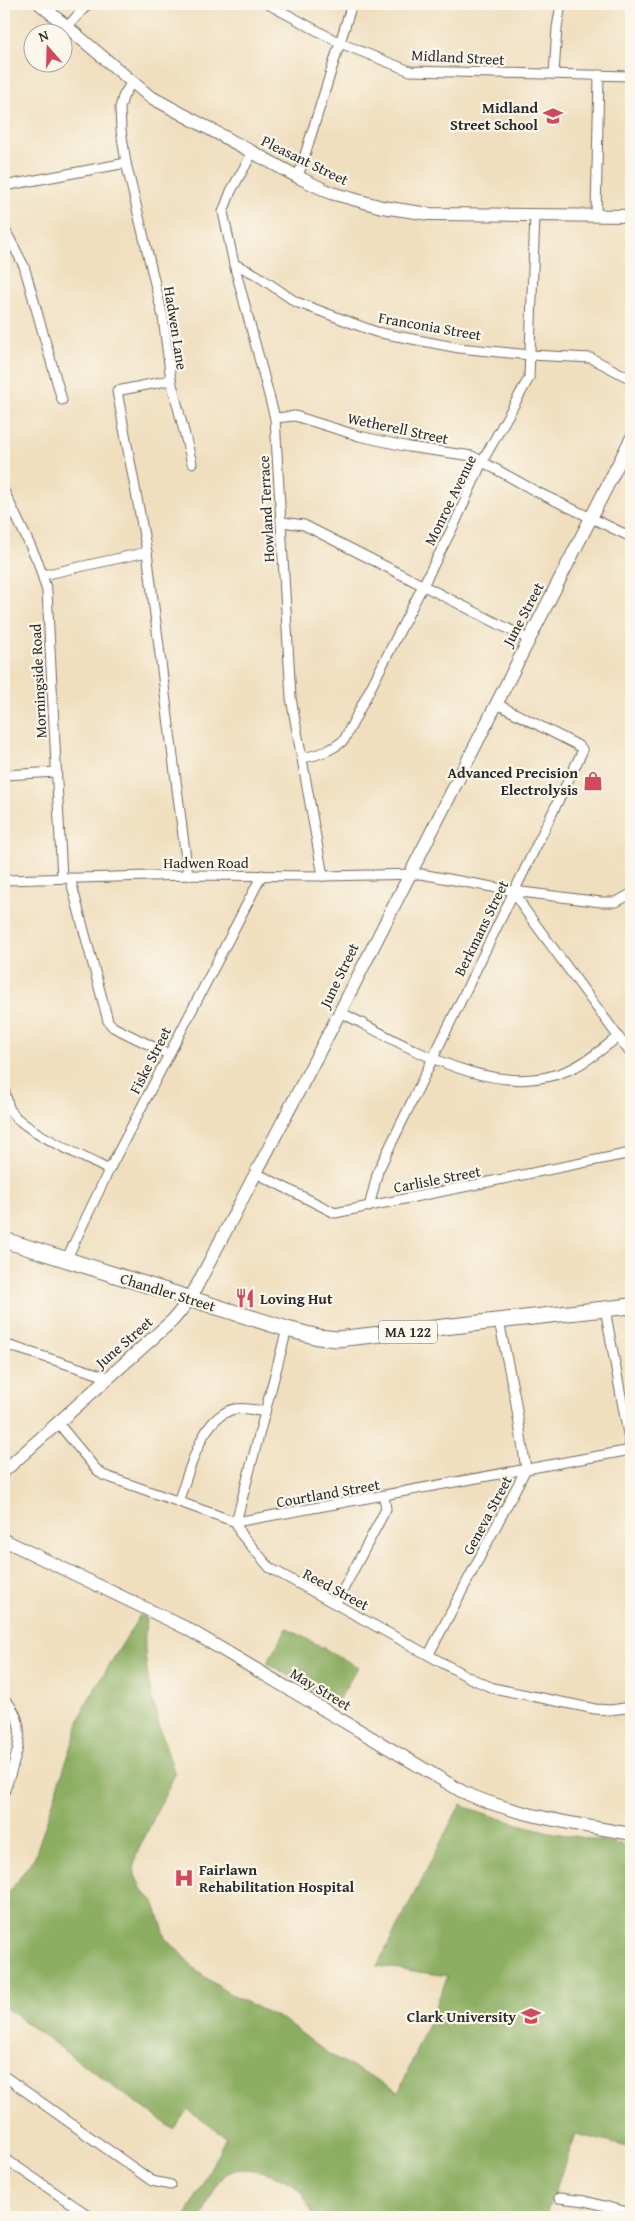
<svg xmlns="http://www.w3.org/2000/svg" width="635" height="2221" font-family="'Gentium Book Plus',serif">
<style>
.forest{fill:#8cae62;stroke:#5c6c46}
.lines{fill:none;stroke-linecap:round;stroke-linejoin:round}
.street-casing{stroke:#706a5f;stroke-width:11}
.secondary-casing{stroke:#706a5f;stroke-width:14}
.primary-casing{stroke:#706a5f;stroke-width:17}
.street{stroke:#fff;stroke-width:9}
.secondary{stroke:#fff;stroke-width:12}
.primary{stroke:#fff;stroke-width:15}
.labels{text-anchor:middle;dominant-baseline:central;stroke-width:4.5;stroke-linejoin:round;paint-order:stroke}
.shield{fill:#fbf7ec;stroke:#696865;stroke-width:1}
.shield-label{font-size:14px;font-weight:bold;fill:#2b2b2b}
.street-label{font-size:15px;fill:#2b2b2b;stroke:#fbf7ec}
.poi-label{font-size:15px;font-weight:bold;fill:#2b2b2b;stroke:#fbf7ec;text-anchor:end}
</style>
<rect width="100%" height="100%" fill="#fbf7ec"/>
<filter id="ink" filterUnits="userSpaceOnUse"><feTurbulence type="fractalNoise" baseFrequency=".02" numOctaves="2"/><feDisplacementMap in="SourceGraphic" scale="10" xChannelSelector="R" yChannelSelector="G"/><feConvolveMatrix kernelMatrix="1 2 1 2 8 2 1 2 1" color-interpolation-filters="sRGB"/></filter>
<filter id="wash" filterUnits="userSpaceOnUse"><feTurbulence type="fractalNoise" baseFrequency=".0096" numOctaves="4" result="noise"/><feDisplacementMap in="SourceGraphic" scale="20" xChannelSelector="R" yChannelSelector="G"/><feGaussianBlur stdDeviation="1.12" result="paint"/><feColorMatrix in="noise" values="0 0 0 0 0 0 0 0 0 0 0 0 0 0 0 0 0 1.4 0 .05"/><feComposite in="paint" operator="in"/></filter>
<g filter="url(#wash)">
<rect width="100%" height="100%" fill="#f0dfbf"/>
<g class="forest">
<path d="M140,1615l6,3c-6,54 12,106 29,156l-39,81 -2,12 1,8 7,15 12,11 12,37 32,34 33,23 54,26 45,34 69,37 49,-116 -71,-10 83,-161 51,17 38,10 82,14v302l-55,-14 -31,83h-231c-5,-13 -12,-26 -24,-34 -14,-10 -54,-21 -67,-7 -8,9 -16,30 -22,41h-15l40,-80 -38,-27 -15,19 -169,-122v-107l31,-44 50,-151z"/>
<path d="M287,1628l71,39 -22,37 -69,-41z"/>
</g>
</g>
<g filter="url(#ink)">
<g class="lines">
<defs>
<g id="street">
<path d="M268,4l72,39 70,28 221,5"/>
<path d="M67,27l21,-23"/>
<path d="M554,74l3,-46 4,-24"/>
<path d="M253,152l-22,39 -8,21 11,52 41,154 16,280 32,178"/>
<path d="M298,177l54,-173"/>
<path d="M4,186l122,-23"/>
<path d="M596,215l3,-140"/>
<path d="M4,228l20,38 38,134"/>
<path d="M234,264l21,10 41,28 80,30 83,16 71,7 61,3 40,21"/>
<path d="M171,380l21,83"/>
<path d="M275,418l20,-2 64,20 50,11 63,9 65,36 94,45"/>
<path d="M4,491l34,71 9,29 15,287"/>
<path d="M282,522l22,3 224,114"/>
<path d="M147,552l41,323"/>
<path d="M43,575l104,-23 -30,-161 54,-11 -8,-63 -37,-154 -5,-33 -1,-22 3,-11 9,-16"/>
<path d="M302,758c16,-3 29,-7 42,-18l112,-219 26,-59 47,-84 6,-164"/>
<path d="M4,775l53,-3"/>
<path d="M70,878l38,143 5,6 55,27"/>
<path d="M4,880l184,-5 135,1 98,-2 93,17 87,11h15l15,-8"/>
<path d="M514,891l11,19 106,144"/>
<path d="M340,1012c66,33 156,92 231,57 18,-8 32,-21 47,-32"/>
<path d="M4,1088c2,7 3,15 6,22 11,20 77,48 99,60"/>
<path d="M256,1173l79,40 296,-60"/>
<path d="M369,1207l9,-36 204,-419v-3l-5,-4 -80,-41"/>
<path d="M66,1260l43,-90 153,-295"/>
<path d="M605,1309l26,141"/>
<path d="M287,1329l-51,193 4,11 30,35 200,110 23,10 102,21 16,1 20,-3"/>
<path d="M4,1344l103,33"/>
<path d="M58,1423l38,46 7,6 133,47 395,-72"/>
<path d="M178,1501c12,-28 22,-85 57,-92 10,-2 21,1 30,3"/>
<path d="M336,1603l50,-94 -2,-13"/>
<path d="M429,1654l97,-185 -11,-71 -16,-77"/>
<path d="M4,1699c29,27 10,61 0,94"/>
<path d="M4,2076l148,105 19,4"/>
<path d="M4,2158l87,59"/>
<path d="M559,2198l26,3 46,12"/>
</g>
<g id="secondary">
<path d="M40,4l109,92 149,81 33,16 51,14 47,7 202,2"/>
<path d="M4,1471l169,-151 17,-21 150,-287 291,-573"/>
<path d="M4,1540l182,88 277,164c50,23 113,32 168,42"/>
</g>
<path id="primary" d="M4,1240l283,89 31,8 19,2 294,-33"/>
</defs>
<use href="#street" class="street-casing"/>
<use href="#secondary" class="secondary-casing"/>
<use href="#primary" class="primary-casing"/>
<use href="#street" class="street"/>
<use href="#secondary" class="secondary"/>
<use href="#primary" class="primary"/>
</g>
</g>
<defs>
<symbol id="school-bare" viewBox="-9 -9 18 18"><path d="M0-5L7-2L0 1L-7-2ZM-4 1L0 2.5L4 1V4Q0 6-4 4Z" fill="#d1495b" stroke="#fbf7ec" stroke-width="2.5" paint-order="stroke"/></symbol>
<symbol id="shop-bare" viewBox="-9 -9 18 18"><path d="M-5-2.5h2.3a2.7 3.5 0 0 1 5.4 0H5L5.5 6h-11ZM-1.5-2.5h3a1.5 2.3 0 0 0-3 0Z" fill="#d1495b" stroke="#fbf7ec" stroke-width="2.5" paint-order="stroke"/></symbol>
<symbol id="restaurant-bare" viewBox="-9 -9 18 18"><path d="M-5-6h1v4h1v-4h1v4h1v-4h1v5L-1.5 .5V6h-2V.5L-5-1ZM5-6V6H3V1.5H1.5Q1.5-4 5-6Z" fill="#d1495b" stroke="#fbf7ec" stroke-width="2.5" paint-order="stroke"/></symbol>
<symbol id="hospital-bare" viewBox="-9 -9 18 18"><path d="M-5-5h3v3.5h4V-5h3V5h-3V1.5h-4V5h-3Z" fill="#d1495b" stroke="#fbf7ec" stroke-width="2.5" paint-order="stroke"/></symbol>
<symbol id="university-bare" viewBox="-9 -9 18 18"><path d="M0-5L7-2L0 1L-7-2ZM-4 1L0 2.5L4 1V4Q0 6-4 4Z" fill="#d1495b" stroke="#fbf7ec" stroke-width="2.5" paint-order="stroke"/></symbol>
</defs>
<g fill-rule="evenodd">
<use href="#school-bare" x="539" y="102" width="28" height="28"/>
<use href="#shop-bare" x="579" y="767" width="28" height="28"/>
<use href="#restaurant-bare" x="231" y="1284" width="28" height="28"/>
<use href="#hospital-bare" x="170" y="1864" width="28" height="28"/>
<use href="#university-bare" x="517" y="2002" width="28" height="28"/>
</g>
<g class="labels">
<rect class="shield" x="379" y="1320.5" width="58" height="23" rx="4"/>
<g class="shield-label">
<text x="408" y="1332">MA 122</text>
</g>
<g class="street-label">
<text transform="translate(458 57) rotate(3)">Midland Street</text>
<text transform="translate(305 160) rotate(26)">Pleasant Street</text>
<text transform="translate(430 326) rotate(10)">Franconia Street</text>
<text transform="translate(176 328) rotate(81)">Hadwen Lane</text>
<text transform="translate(398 428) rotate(12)">Wetherell Street</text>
<text transform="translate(450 500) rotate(-64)">Monroe Avenue</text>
<text transform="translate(266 509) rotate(-93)">Howland Terrace</text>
<text transform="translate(523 614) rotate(-62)">June Street</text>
<text transform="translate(38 681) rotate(-93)">Morningside Road</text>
<text x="206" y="862">Hadwen Road</text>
<text transform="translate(481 928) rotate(-64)">Berkmans Street</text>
<text transform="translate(339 975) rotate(-64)">June Street</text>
<text transform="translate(150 1060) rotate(-63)">Fiske Street</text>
<text transform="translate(437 1179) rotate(-11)">Carlisle Street</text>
<text transform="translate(168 1292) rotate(17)">Chandler Street</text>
<text transform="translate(124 1342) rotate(-41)">June Street</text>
<text transform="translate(328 1493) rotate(-10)">Courtland Street</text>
<text transform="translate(487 1515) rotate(-62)">Geneva Street</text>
<text transform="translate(336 1589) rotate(28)">Reed Street</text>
<text transform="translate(321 1689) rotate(31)">May Street</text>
</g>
<g class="poi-label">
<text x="538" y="107">Midland<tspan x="538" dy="17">Street School</tspan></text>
<text x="578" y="772">Advanced Precision<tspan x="578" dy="17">Electrolysis</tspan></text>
<text x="260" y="1298" text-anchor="start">Loving Hut</text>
<text x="199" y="1869" text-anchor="start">Fairlawn<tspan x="199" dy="17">Rehabilitation Hospital</tspan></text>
<text x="516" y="2016">Clark University</text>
</g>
</g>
<rect width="635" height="2221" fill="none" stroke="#fbf7ec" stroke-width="20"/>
<g transform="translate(48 48) rotate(340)"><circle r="24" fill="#fbf7ec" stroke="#a8a59f"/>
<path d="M0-4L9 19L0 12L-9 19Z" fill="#d1495b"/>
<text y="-8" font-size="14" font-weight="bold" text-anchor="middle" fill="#2b2b2b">N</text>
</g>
</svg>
